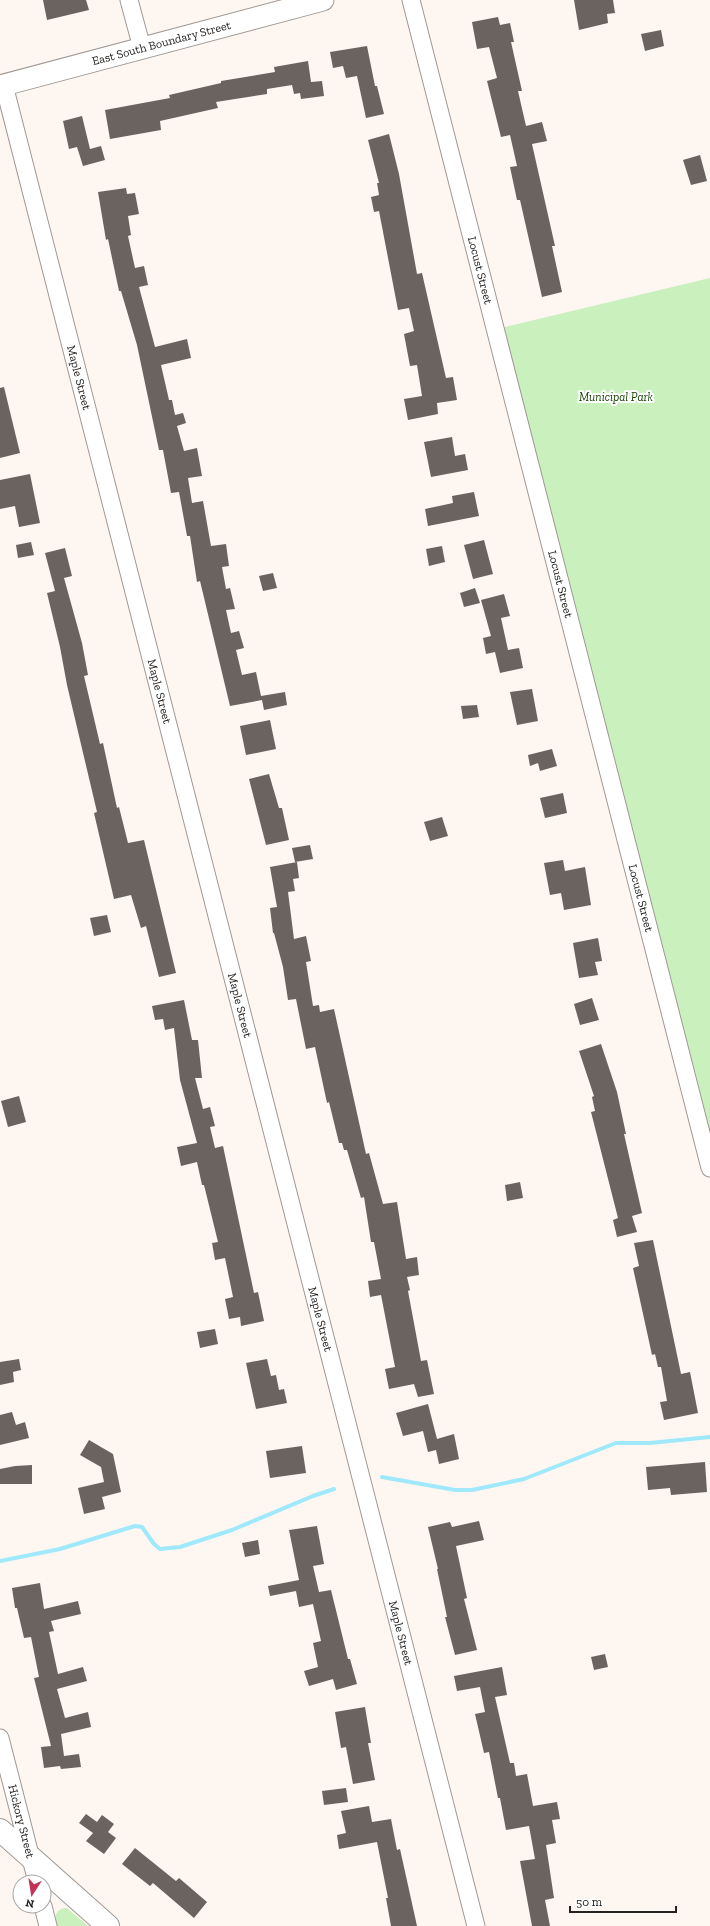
<svg xmlns="http://www.w3.org/2000/svg" width="710" height="1926" font-family="'Zilla Slab',serif">
<style>
.green{fill:#caf0be}
.lines{fill:none;stroke-linecap:round;stroke-linejoin:round}
.stream{stroke:#9fe9fb;stroke-width:4}
.building{fill:#6a635f}
.minor-casing{stroke:#a09894;stroke-width:19}
.tertiary-casing{stroke:#a09894;stroke-width:23}
.primary-casing{stroke:#a09894;stroke-width:24}
.minor{stroke:#fff;stroke-width:17}
.tertiary{stroke:#fff;stroke-width:21}
.primary{stroke:#fff;stroke-width:22}
.labels{text-anchor:middle;dominant-baseline:central;stroke-width:4;stroke-linejoin:round;paint-order:stroke}
.street-label{font-size:12px;fill:#252321;stroke:#fff}
.park-label{font-size:12px;font-style:italic;fill:#174203;stroke:#fff}
</style>
<rect width="100%" height="100%" fill="#fef6f1"/>
<g class="green">
<path d="M710,278v860l-209,-810z"/>
<path d="M67,1908l21,18h-32c-2,-10 0,-18 11,-18z"/>
</g>
<g class="lines">
<g class="stream">
<path d="M382,1477l73,13h17l52,-11 92,-36h34l60,-6"/>
<path d="M0,1561l60,-12 75,-23 7,1 12,17 6,5 20,-2 52,-17 81,-34 21,-7"/>
</g>
</g>
<g class="building">
<path d="M43,0h43l3,10 -42,10z"/>
<path d="M574,0h39l2,13 -8,1 1,9 -29,7z"/>
<path d="M498,17l2,8 10,-2 4,19h-3l11,49h-4l8,35 16,-4 5,19 -15,3 23,102h-3l10,46 -20,5 -22,-97h-3l-7,-33 7,-1 -7,-31 -9,2 -14,-56 10,-3 -8,-31 -12,2 -5,-27z"/>
<path d="M661,30l3,16 -19,5 -4,-17z"/>
<path d="M367,46l8,40h2l7,28 -18,4 -9,-42 -11,2 -3,-12 -10,2 -3,-16z"/>
<path d="M308,61l3,21 11,-1 2,15 -23,3 -1,-6 -6,1 -2,-9 -25,4v5l-51,8 2,6 -58,13 1,9 -51,9 -5,-29 65,-12 -1,-3 52,-12v-2l54,-9 -1,-5z"/>
<path d="M82,116l8,33 11,-3 4,14 -22,6 -6,-19 -8,2 -6,-28z"/>
<path d="M389,134l10,40 18,100 5,-1 24,105 7,-1 4,23 -20,3 1,11 -30,6 -4,-21 18,-3 -5,-31 -7,1 -6,-32 10,-3 -5,-23 -11,2 -19,-99 -5,1 -3,-15 8,-2 -2,-12h2l-11,-43z"/>
<path d="M700,155l7,26 -16,4 -8,-25z"/>
<path d="M126,188l1,6 8,-1 4,21 -11,2 3,19 -3,1 7,32 9,-2 4,19 -9,2 16,60 32,-8 4,19 -30,7 8,35h3l3,15 8,-2 3,10 -9,3 7,25 13,-3 5,28 -14,2 4,25 11,-2 8,45 15,-2 3,22 -7,1 4,22 4,-1 5,21 -9,1 5,23 8,-2 5,17 -8,2 6,25 14,-3 5,24 24,-4 2,13 -23,5 -2,-10 -32,6 -30,-125 -3,1 -7,-46h-3l-8,-44 -8,1 -8,-43h-4l-22,-105 -16,-54h-2l-11,-52 -2,1 -8,-48z"/>
<path d="M4,387l16,66 -20,5v-70z"/>
<path d="M452,437l3,19 10,-2 3,16 -37,7 -7,-35z"/>
<path d="M30,474l10,49 -21,4 -4,-21 -15,3v-29z"/>
<path d="M474,492l5,24 -51,10 -3,-17 28,-6 -1,-7z"/>
<path d="M484,540l9,34 -20,5 -9,-34z"/>
<path d="M31,542l3,13 -16,3 -2,-13z"/>
<path d="M442,546l3,16 -16,4 -3,-17z"/>
<path d="M65,548l7,28 -8,2 18,65 6,32 -4,1 16,68 3,-1 14,65 2,-1 9,36 16,-3 32,133 -17,4 -13,-51 -5,2 -10,-33 -17,4 -20,-86 3,-1 -30,-127 -7,-38 -13,-54 8,-2 -10,-38z"/>
<path d="M273,573l4,15 -14,3 -4,-15z"/>
<path d="M475,588l5,15 -16,4 -4,-14z"/>
<path d="M504,594l6,22 -9,2 7,32 11,-2 4,20 -23,5 -5,-21 -9,2 -3,-16 8,-2 -10,-36z"/>
<path d="M532,689l6,32 -21,4 -7,-33z"/>
<path d="M477,705l2,12 -16,2 -2,-13z"/>
<path d="M270,720l6,29 -30,6 -6,-29z"/>
<path d="M552,749l5,17 -17,5 -2,-8 -8,3 -2,-11z"/>
<path d="M269,774l10,34h3l7,32 -23,5 -17,-66z"/>
<path d="M563,793l4,20 -22,5 -5,-20z"/>
<path d="M442,817l6,19 -18,5 -6,-19z"/>
<path d="M310,845l3,14 -18,3 -3,-14z"/>
<path d="M563,860l2,11 20,-4 6,38 -27,5 -3,-17 -11,2 -6,-32z"/>
<path d="M297,862l2,16 -6,1 2,12 -7,1 6,47 12,-3 5,25 -5,1 7,44 6,-1 1,7 14,-3 32,145 3,-1 14,51 14,-2 9,57 11,-2 2,18 -12,2 3,13 -2,1 13,70 6,-1 7,34 -16,3 -4,-13 -25,5 -4,-20 10,-2 -14,-72 -11,2 -2,-16 13,-2 -7,-37h-3l-7,-45 -3,1 -14,-48h-3l-2,-7h-3l-10,-41 -2,1 -12,-56 -9,2 -10,-50 -8,1 -5,-33 -9,-34h-1l-3,-25 7,-1 -7,-40z"/>
<path d="M107,915l4,17 -17,4 -4,-18z"/>
<path d="M598,938l4,23 -7,1 3,13 -19,3 -6,-35z"/>
<path d="M592,998l7,22 -19,5 -6,-21z"/>
<path d="M184,1000l8,40h6l4,38h-7l8,31 7,-2 5,19 -5,1 5,21 8,-2 31,147 4,-1 6,29 -23,5 -1,-9 -11,2 -4,-20 8,-2 -8,-39 -10,2 -3,-17 6,-1 -14,-57h-2l-5,-23 -16,4 -4,-19 20,-4 -17,-63 -6,-52 -9,2 -2,-11 -8,1 -3,-14z"/>
<path d="M601,1044l16,48 9,42h-2l18,79 -10,3 5,16 -20,5 -4,-17 5,-2 -27,-106 4,-1 -3,-14 2,-1 -15,-45z"/>
<path d="M19,1096l7,26 -18,5 -7,-26z"/>
<path d="M520,1182l3,16 -16,3 -2,-16z"/>
<path d="M653,1240l28,134 9,-2 8,41 -34,7 -4,-18 7,-1 -6,-34h-3l-3,-13 -3,1 -19,-87 6,-2 -5,-23z"/>
<path d="M215,1329l3,15 -18,4 -3,-16z"/>
<path d="M19,1359l2,11 -8,2 1,10 -14,3v-23z"/>
<path d="M267,1359l4,17 5,-1 3,15 5,-1 3,14 -31,6 -10,-46z"/>
<path d="M428,1404l9,35 17,-5 5,25 -20,5 -3,-14 -8,2 -5,-21 -20,5 -7,-23z"/>
<path d="M12,1412l4,13 9,-3 4,16 -29,7v-30z"/>
<path d="M89,1440l24,14 8,38 -19,5 3,12 -21,5 -6,-26 26,-6 -3,-15 -21,-12z"/>
<path d="M302,1446l4,27 -36,5 -4,-27z"/>
<path d="M705,1462l2,30 -36,3 -1,-7 -22,2 -2,-23z"/>
<path d="M32,1465v19h-32v-15l15,-3z"/>
<path d="M479,1521l5,19 -28,6 11,52 -3,1 13,51 -22,5 -10,-38h2l-10,-48h1l-10,-42 22,-5 2,5z"/>
<path d="M317,1526l7,38 -11,2 6,26 12,-2 17,69h2l7,25 -21,6 -3,-11 -24,7 -5,-15 14,-4 -5,-24 8,-2 -8,-37 -14,3 -3,-16 -26,5 -2,-10 31,-6 -10,-50z"/>
<path d="M258,1540l2,14 -15,3 -3,-14z"/>
<path d="M40,1583l4,26 34,-8 3,13 -30,7 3,10 -5,1 9,42 25,-7 4,14 -30,8 8,29 23,-6 3,15 -30,7 3,22 15,-2 2,13 -20,2 -1,-3 -16,2 -3,-21 10,-1 -17,-68 5,-1 -8,-40 -7,1 -7,-30h-2l-3,-20z"/>
<path d="M605,1654l3,13 -14,3 -3,-13z"/>
<path d="M502,1667l5,28 -12,2 15,66h4l2,13 11,-2 6,32 24,-4 3,17 -8,1 4,23 -10,2 8,53 -9,2 5,26h-18l-12,-65 15,-2 -6,-33 -23,4 -6,-32h-2l-9,-46 -5,1 -9,-39 10,-2 -5,-25 -23,4 -3,-15z"/>
<path d="M365,1707l6,36h-3l7,37 -22,4 -7,-37 -5,1 -6,-36z"/>
<path d="M346,1788l2,14 -24,3 -2,-14z"/>
<path d="M369,1806l3,16 19,-3 6,31 3,-1 17,77h-26l-5,-28h2l-11,-56 -38,7 -2,-14 9,-2 -5,-22z"/>
<path d="M86,1814l11,8 5,-7 12,9 -6,8 8,6 -12,16 -18,-13 7,-8 -14,-10z"/>
<path d="M135,1848l41,33 3,-3 28,24 -13,16 -41,-35 -3,3 -28,-22z"/>
</g>
<g class="lines">
<defs>
<g id="minor">
<path d="M129,0l13,48"/>
<path id="s1" d="M411,0l299,1168"/>
<path id="s2" d="M4,85l472,1841"/>
<path id="s3" d="M0,1738l37,144"/>
<path d="M43,1906l5,20"/>
</g>
<g id="tertiary">
<path id="s4" d="M0,86l323,-86"/>
</g>
<path id="primary" d="M0,1830l108,96"/>
</defs>
<use href="#minor" class="minor-casing"/>
<use href="#tertiary" class="tertiary-casing"/>
<use href="#primary" class="primary-casing"/>
<use href="#minor" class="minor"/>
<use href="#tertiary" class="tertiary"/>
<use href="#primary" class="primary"/>
</g>
<g class="labels">
<g class="street-label">
<text stroke="none"><textPath href="#s4" startOffset="167">East South Boundary Street</textPath></text>
<text stroke="none"><textPath href="#s1" startOffset="279">Locust Street</textPath></text>
<text stroke="none"><textPath href="#s2" startOffset="302">Maple Street</textPath></text>
<text stroke="none"><textPath href="#s1" startOffset="603">Locust Street</textPath></text>
<text stroke="none"><textPath href="#s2" startOffset="626">Maple Street</textPath></text>
<text stroke="none"><textPath href="#s1" startOffset="927">Locust Street</textPath></text>
<text stroke="none"><textPath href="#s2" startOffset="950">Maple Street</textPath></text>
<text stroke="none"><textPath href="#s2" startOffset="1274">Maple Street</textPath></text>
<text stroke="none"><textPath href="#s2" startOffset="1598">Maple Street</textPath></text>
<text stroke="none"><textPath href="#s3" startOffset="86">Hickory Street</textPath></text>
</g>
<g class="park-label">
<text x="616" y="397">Municipal Park</text>
</g>
</g>
<g transform="translate(32 1894) rotate(192)"><circle r="19" fill="#ffffff" stroke="#a8a7a6"/>
<path d="M0-3L7 15L0 10L-7 15Z" fill="#c33358"/>
<text y="-6" font-size="11" font-weight="bold" text-anchor="middle" fill="#252321">N</text>
</g>
<path d="M570 1906v6h106v-6" fill="none" stroke="#252321" stroke-width="2"/>
<text x="576" y="1906" font-size="12" fill="#252321" stroke="#ffffff" stroke-width="3" paint-order="stroke">50 m</text>
</svg>
